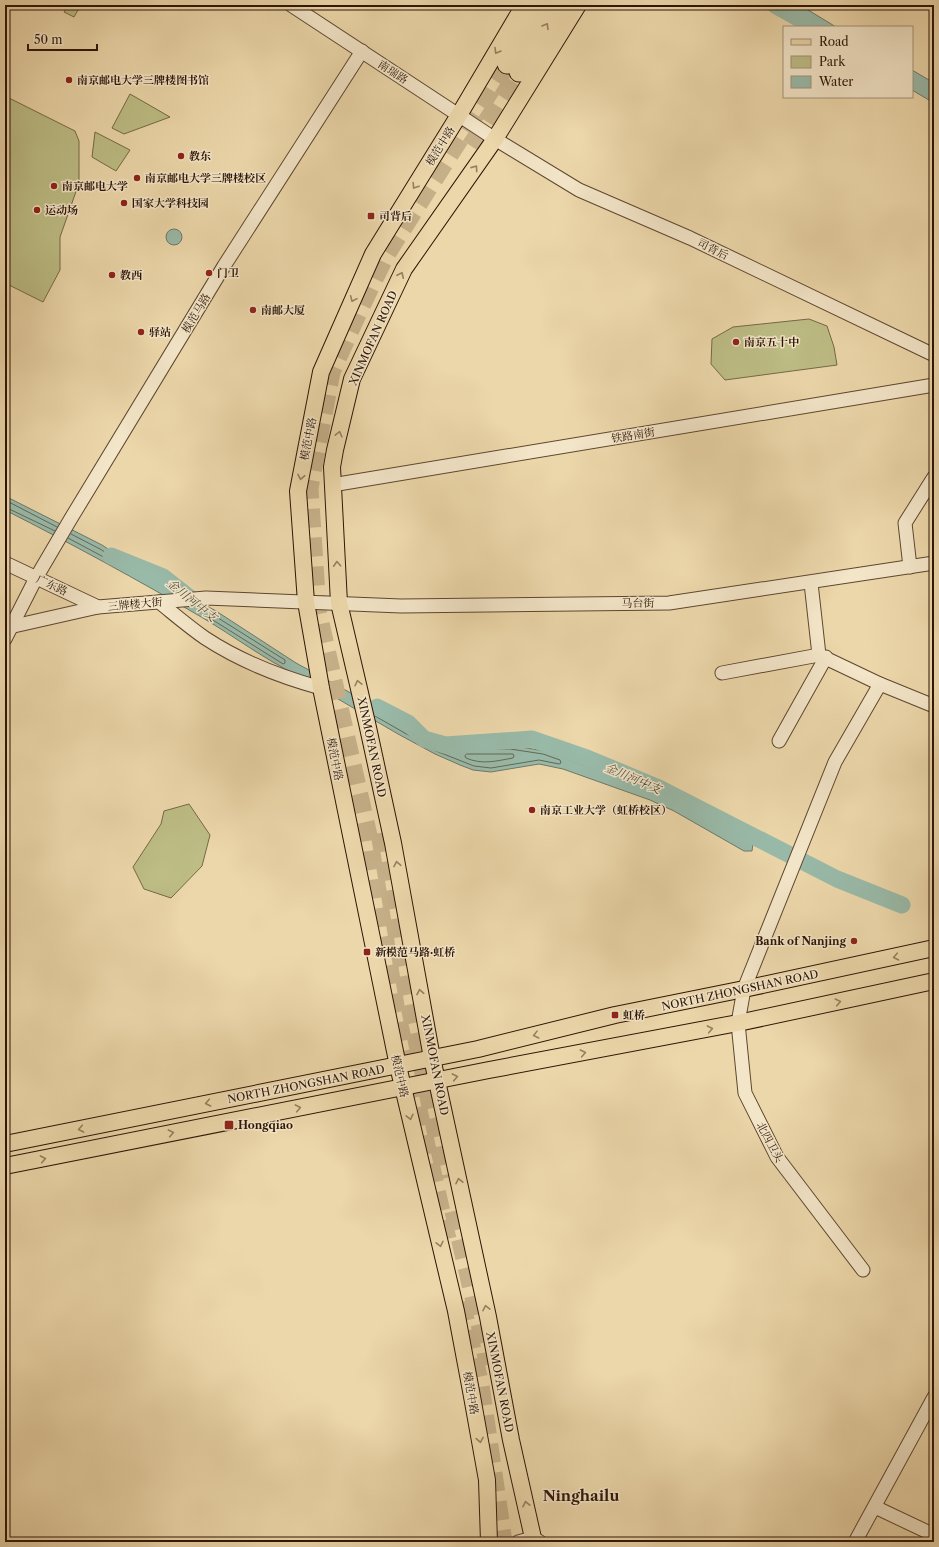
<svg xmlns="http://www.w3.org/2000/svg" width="939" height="1547" font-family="'Libre Caslon Text','Noto Serif SC',serif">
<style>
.green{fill:#bdbd85;stroke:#756946}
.water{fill:#99baa9;stroke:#6e7868}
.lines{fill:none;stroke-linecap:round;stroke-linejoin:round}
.shore{stroke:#636858;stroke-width:1}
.river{stroke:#99baa9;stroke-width:17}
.highway-tunnel{stroke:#c6b089;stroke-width:19;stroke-dasharray:19 10;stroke-linecap:butt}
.minor-casing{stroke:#5d462f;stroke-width:15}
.major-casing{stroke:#2d1506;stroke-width:18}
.highway-casing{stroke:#2d1506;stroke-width:21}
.minor{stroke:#f3e5c8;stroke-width:13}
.major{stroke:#ecd7aa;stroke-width:16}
.highway{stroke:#ecd7aa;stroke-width:19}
.oneway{stroke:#968060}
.poi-dot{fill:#8f2418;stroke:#f3e5c8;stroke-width:1.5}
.labels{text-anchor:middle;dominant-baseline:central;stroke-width:3;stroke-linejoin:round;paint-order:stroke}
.street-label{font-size:11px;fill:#2d1506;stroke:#f3e5c8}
.poi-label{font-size:11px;font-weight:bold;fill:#2d1506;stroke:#f3e5c8;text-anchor:start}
.water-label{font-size:12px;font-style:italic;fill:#534f3f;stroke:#f3e5c8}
.district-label{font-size:15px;font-weight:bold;fill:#2d1506;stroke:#f3e5c8}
</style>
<rect width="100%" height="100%" fill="#ecd7aa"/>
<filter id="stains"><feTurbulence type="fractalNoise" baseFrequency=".005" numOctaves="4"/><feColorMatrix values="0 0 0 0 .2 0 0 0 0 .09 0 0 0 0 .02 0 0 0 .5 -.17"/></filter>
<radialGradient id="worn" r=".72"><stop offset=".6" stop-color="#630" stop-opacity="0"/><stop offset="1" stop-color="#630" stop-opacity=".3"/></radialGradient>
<g class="green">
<path d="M63,5h18l-7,12 -10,-5 3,-5z"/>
<path d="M130,94l40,23 -46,17 -12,-6z"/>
<path d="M5,96l70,35 4,10v42l-19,54v33l-17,32 -38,-19z"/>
<path d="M95,132l35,18 -14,21 -24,-14z"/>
<path d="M809,319l18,7 7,21 3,18 -112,15 -14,-16 1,-25 21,-12z"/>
<path d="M189,804l21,31 -8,31 -31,32 -27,-9 -11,-22 28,-43 3,-13z"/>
</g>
<g class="water">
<path d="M777,5h23l36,22h-24z"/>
<path d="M912,70l22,13v20l-22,-13z"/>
<circle cx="174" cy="237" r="8"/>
<path d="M5,496l97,49 25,17 89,49 80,52 137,75 32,7h45l34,6 99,35 78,38 32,19 -1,8h-8l-70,-40 -24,-11 -87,-31 -24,-5 -48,8 -18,-2 -13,-5 -25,-11 -37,-20 -101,-59c-33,-16 -62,-38 -94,-57 -65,-38 -131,-74 -198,-108z"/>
</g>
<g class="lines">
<g class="shore">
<path d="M5,500l52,27"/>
<path d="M5,507l50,24"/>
<path d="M68,538l45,24 3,-1v-2l-16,-10 -29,-15"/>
<path d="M192,607l88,55 3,2 2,-1v-3l-86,-54"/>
<path d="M374,711l57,31 33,7h46l33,5 17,6 1,3 -2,1 -20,-4 -48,8 -17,-2 -38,-15 -61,-35"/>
<path d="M467,754h46l1,2 -1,2c-17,3 -31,7 -47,0l-1,-2z"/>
</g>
<g class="river">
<path d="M775,5l39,22"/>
<path d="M111,556l52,21 37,29"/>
<path d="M377,707l31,16 16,16 21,6 87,-6 55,19 72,30 178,91 65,26"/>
</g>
<g class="highway-tunnel">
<path d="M471,146l48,-74"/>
<path d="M380,833l27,159 39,186"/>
<path d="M454,1211l31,134 3,20"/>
<path d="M447,1239l-51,-227 -27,-172 -52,-230 -8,-122 22,-116 28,-62 26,-54 122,-192"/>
<path d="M461,1302l19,83 23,157"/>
</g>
<defs>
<g id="minor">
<path d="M291,5l204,134 84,51 111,48 244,117"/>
<path d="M332,485l602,-100"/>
<path d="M5,563l93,44"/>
<path d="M910,567l-5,-44 29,-46"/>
<path d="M811,583l8,72 61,29"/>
<path d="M159,602c15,12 30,25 46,36 35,23 76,39 116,50"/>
<path d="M5,628l93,-21 108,-9 195,8 268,-3 265,-40"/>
<path d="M5,639l31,-61 34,-58 154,-254 138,-215"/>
<path d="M722,673l97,-18"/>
<path d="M779,741l47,-84"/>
<path d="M863,1270l-86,-113 -32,-64 -7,-70 6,-34 91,-227 45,-78 54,22"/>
<path d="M875,1507l59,28"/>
<path d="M518,1542l15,-4 7,4"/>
<path d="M855,1542l79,-145"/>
</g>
<g id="major">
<path d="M5,1144l473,-95 137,-34 129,-26 190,-41"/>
<path d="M5,1166l484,-96 249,-47 196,-42"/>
<path d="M489,1542l-2,-62 -16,-89 -15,-80 -58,-245 -77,-378 -15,-86 -8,-111 23,-119 52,-118 86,-139 65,-110"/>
<path d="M535,1542l-2,-4 -22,-98 -23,-123 -56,-259 -39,-215 -26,-120 -28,-120 -7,-136 3,-17 17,-71 52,-110 91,-130 83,-134"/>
</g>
<g id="highway">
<path d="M507,64l35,-59"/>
<path d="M519,72l40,-67"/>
</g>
</defs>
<use href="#minor" class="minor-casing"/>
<use href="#major" class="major-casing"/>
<use href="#highway" class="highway-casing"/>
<use href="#minor" class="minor"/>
<use href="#major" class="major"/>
<use href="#highway" class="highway"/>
</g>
<defs><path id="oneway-chevron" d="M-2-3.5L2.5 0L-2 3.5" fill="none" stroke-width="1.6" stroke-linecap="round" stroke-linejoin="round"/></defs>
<g class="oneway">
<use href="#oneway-chevron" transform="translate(546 26) rotate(-59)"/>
<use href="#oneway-chevron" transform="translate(497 51) rotate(121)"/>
<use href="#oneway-chevron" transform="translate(475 168) rotate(-55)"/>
<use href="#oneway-chevron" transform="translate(415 186) rotate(122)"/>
<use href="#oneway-chevron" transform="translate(401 275) rotate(-65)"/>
<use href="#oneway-chevron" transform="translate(353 299) rotate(114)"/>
<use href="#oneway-chevron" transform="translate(339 434) rotate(-76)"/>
<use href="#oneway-chevron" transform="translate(301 477) rotate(101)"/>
<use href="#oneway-chevron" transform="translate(337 564) rotate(-93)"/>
<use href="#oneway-chevron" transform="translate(358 683) rotate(-103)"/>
<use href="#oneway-chevron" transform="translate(397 864) rotate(-101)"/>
<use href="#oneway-chevron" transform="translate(896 957) rotate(168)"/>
<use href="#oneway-chevron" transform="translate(420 992) rotate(-101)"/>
<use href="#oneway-chevron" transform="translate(838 1002) rotate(-12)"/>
<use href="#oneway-chevron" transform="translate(710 1029) rotate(-11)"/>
<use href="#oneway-chevron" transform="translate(536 1035) rotate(166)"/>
<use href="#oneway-chevron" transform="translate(583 1053) rotate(-11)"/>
<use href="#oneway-chevron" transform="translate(455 1077) rotate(-11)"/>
<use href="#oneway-chevron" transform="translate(208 1103) rotate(169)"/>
<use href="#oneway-chevron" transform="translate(298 1108) rotate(-11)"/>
<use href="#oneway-chevron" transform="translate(410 1117) rotate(77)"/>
<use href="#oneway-chevron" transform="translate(81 1129) rotate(169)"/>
<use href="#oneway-chevron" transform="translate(171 1133) rotate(-11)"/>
<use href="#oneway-chevron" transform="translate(43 1159) rotate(-11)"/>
<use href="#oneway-chevron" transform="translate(459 1181) rotate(-102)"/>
<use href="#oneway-chevron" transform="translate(440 1244) rotate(77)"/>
<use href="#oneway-chevron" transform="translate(486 1308) rotate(-102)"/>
<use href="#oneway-chevron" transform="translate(480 1440) rotate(80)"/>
<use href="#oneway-chevron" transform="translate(526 1504) rotate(-102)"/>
</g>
<g class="poi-dot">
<circle cx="69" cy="80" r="4"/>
<circle cx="181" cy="156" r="4"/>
<circle cx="137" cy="178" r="4"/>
<circle cx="54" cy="186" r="4"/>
<circle cx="124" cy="203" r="4"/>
<circle cx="37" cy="210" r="4"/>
<rect x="367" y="212" width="8" height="8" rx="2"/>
<circle cx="209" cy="273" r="4"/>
<circle cx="112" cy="275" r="4"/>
<circle cx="253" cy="310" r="4"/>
<circle cx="141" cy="332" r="4"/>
<circle cx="736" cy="342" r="4"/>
<circle cx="532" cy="810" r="4"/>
<circle cx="854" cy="941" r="4"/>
<rect x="363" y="948" width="8" height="8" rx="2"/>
<rect x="611" y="1011" width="8" height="8" rx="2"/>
<rect x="224" y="1120" width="10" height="10" rx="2"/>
</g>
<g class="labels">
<g class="street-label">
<text transform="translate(393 72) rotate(33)">南瑞路</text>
<text transform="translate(440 146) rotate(-58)">模范中路</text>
<text transform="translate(713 249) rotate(26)">司背后</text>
<text transform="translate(196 313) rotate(-59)">模范马路</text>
<text transform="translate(373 338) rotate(-66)">XINMOFAN ROAD</text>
<text transform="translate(633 435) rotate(-9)">铁路南街</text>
<text transform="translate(308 439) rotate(-79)">模范中路</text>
<text transform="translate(52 585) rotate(25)">广东路</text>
<text transform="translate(638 603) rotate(-1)">马台街</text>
<text transform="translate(135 604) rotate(-5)">三牌楼大街</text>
<text transform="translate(372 747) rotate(78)">XINMOFAN ROAD</text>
<text transform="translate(335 759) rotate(79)">模范中路</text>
<text transform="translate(740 990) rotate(-12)">NORTH ZHONGSHAN ROAD</text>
<text transform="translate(435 1065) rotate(79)">XINMOFAN ROAD</text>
<text transform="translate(400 1076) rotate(77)">模范中路</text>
<text transform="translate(306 1084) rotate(-11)">NORTH ZHONGSHAN ROAD</text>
<text transform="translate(770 1142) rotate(62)">北四卫头</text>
<text transform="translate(500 1382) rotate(79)">XINMOFAN ROAD</text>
<text transform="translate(471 1393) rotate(80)">模范中路</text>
</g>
<g class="poi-label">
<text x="77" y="80">南京邮电大学三牌楼图书馆</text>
<text x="189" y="156">教东</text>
<text x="145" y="178">南京邮电大学三牌楼校区</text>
<text x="62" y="186">南京邮电大学</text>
<text x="132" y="203">国家大学科技园</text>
<text x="45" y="210">运动场</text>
<text x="379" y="216">司背后</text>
<text x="217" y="273">门卫</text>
<text x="120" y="275">教西</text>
<text x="261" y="310">南邮大厦</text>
<text x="149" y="332">驿站</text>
<text x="744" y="342">南京五十中</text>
<text x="540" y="810">南京工业大学（虹桥校区）</text>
<text x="846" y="941" text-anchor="end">Bank of Nanjing</text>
<text x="375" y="952">新模范马路·虹桥</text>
<text x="623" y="1015">虹桥</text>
<text x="238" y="1125">Hongqiao</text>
</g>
<g class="water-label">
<text transform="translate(192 600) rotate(39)">金川河中支</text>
<text transform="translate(633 778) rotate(23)">金川河中支</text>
</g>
<g class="district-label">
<text x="581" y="1495">Ninghailu</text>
</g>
</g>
<rect width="939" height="1547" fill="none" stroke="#ecd7aa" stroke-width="20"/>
<rect x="6" y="6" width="927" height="1535" fill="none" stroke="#2d1506" stroke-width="2"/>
<rect x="10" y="10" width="919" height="1527" fill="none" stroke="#2d1506"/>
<rect x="783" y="26" width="130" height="72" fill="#f3e5c8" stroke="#a4927a"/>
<rect x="791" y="39" width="20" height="6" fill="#ecd7aa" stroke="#a4927a"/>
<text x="819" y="46" font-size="12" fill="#2d1506">Road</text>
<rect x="791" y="56" width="20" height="12" fill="#bdbd85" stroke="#a4927a"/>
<text x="819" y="66" font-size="12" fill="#2d1506">Park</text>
<rect x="791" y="76" width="20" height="12" fill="#99baa9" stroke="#a4927a"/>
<text x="819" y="86" font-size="12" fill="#2d1506">Water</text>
<path d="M28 44v6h69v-6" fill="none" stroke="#2d1506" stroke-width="2"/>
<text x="34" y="44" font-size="12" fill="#2d1506" stroke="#f3e5c8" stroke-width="3" paint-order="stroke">50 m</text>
<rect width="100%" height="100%" filter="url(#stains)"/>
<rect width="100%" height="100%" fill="url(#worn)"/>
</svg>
